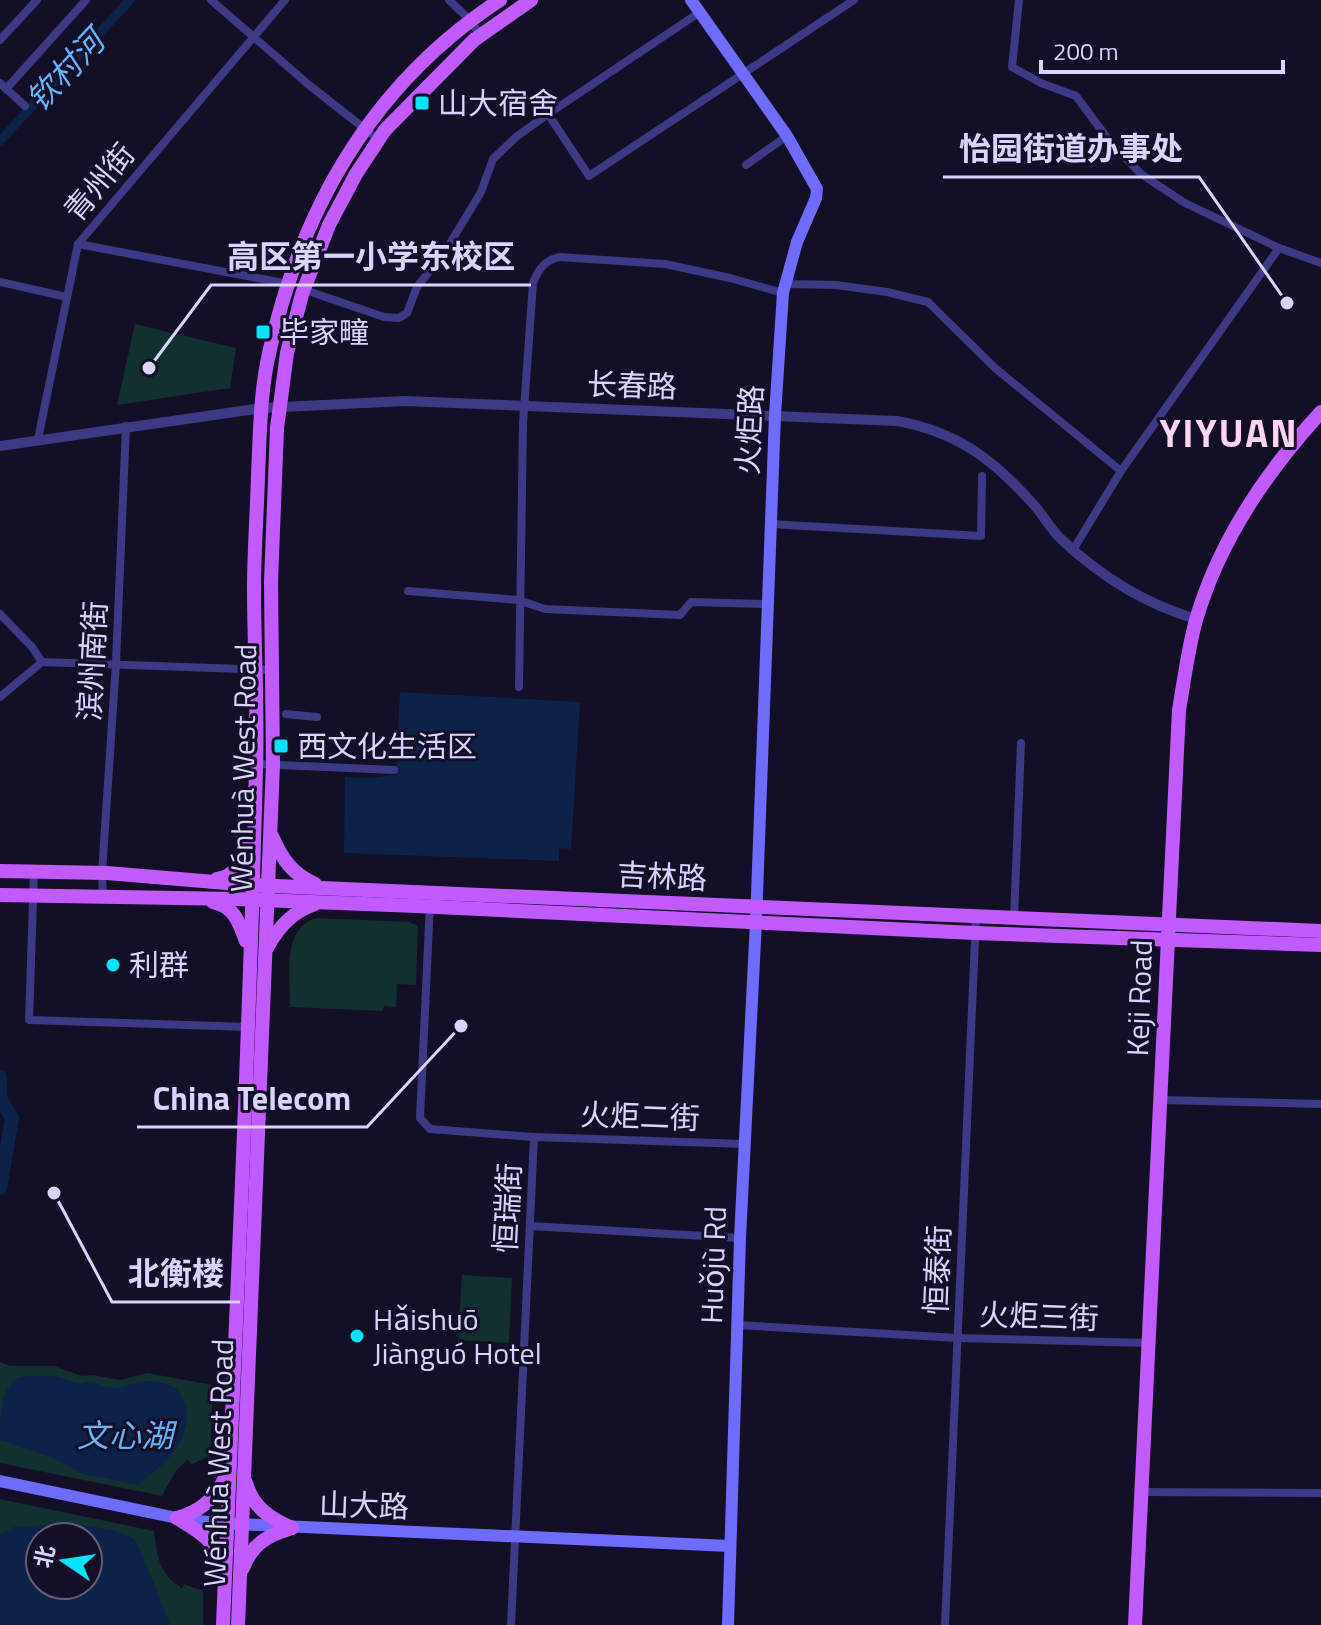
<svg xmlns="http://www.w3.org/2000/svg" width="1321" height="1625" font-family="'Titillium Web','Noto Sans SC',sans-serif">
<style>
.green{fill:#12302f;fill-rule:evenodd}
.water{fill:#0c2248;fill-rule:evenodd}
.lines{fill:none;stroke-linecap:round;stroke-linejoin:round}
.canal{stroke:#0c2248;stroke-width:9}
.river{stroke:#0c2248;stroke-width:14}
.minor{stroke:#3d3a85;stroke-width:8}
.tertiary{stroke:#3d3a85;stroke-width:10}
.secondary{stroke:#6f6bff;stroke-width:12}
.primary{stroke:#c25bff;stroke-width:14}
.poi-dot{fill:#00e5ff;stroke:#130f26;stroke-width:3}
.labels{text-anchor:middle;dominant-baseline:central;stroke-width:6;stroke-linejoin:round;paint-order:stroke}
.poi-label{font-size:30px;fill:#d9d4ff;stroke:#130f26;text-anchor:start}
.street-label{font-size:30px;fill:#d9d4ff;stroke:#130f26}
.water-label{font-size:32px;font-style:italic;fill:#62b6ff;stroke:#130f26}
.district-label{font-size:38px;font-weight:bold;letter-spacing:2px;fill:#ffd6f0;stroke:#130f26}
.leader{fill:none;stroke:#d9d4ff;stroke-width:3}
.callout-dot{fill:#d9d4ff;stroke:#130f26;stroke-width:3}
.callout-label{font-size:32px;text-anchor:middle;font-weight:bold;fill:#d9d4ff;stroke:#130f26;stroke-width:6;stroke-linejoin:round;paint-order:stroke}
</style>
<rect width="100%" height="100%" fill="#130f26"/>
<g class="green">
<path d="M135,324l101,24 -6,40 -113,17z"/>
<path d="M316,918l93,4 9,4 -2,59 -19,-1 -1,23 -12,-1 -1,5 -93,-4c1,-31 -9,-78 26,-89z"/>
<path d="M462,1275l50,3 -3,65 -51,-3z"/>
<path d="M0,1362l10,4h44l28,10 10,-1 28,5 27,-7 66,12 -3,71 -18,8 -5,-4 -12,12 -13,24 -162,-33z"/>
<path d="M0,1499l154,32c3,23 4,43 28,57l2,-4 19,7v34h-203zM40,1537h48v48h-48z"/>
</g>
<g class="water">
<path d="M400,692l180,10 -9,147 -12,-1v13l-215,-8 1,-76 25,1 26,-3z"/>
<path d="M55,1376l25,8 12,-3c31,16 33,-1 62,0 8,0 16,5 23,8 28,38 -9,75 -40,96l-57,-12 -24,-14 -56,-19c0,-22 0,-56 21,-63 11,-2 23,0 34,-1z"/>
<path d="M72,1524c19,4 45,4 62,15 4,3 32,74 36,86h-170v-91l14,-7zM40,1537h48v48h-48z"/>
</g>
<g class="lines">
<path class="canal" d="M0,141l130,-141"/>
<g class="river">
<path d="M0,1077v16"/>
<path d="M0,1098l12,20 -12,70"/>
</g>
<g class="minor">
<path d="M211,0l98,85 70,55"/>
<path d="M449,0l21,20 10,15"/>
<path d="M1019,0l-7,67 29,16 35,13 35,47 30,31 44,29 94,45 42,15"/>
<path d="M0,40l37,-40"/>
<path d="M0,83l25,23"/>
<path d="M6,89l80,-89"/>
<path d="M548,114l41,62 265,-176"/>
<path d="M746,165l41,-29"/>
<path d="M78,244l211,40"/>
<path d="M0,282l67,15"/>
<path d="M785,284l51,1 51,7 41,10 67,66 126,103"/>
<path d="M302,289l82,28 15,1 8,-5 10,-26 29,-37 35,-58 12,-33 23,-22 32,-23 152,-102"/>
<path d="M38,439l40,-195 207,-244"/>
<path d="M770,524l211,12 1,-60"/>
<path d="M1073,550l48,-79 158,-223"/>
<path d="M408,591l110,9 27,9 135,6 11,-13 76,2"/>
<path d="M0,614l32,33 10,15"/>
<path d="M519,687l4,-264 10,-140c5,-13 11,-22 26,-26l106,7 65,14 53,15"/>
<path d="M0,697l42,-35 230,8"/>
<path d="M286,714l31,3"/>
<path d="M257,764l137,6"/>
<path d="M34,872l-5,148 220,7"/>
<path d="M103,898l-1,-25 14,-210 10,-237"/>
<path d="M430,903l-10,215 10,11 104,8 -23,488"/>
<path d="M1014,919l7,-176"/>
<path d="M1161,1100l160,4"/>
<path d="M534,1137l210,7"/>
<path d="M530,1226l210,12"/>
<path d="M737,1325l221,13 190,5"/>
<path d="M1142,1492l179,1"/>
<path d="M945,1625l31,-708"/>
</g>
<path class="tertiary" d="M0,446l262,-38 143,-7 492,20c61,11 97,39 137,84 10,11 16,24 27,34 39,37 84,65 135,80"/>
<g class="secondary">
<path d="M691,0l96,136 30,53 -1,9 -19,44 -14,51 -8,122 -19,506 -16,317 -12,387"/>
<path d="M0,1481l177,37 37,5 516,23"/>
</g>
<g class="primary">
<path d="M272,836c10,23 20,38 43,48"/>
<path d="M0,871l107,2 144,12 1070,46"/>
<path d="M217,879c22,-3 24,-20 33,-39"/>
<path d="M0,895l236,4 181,7 558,27 346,12"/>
<path d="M213,902c21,4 26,20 33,39"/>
<path d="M267,948c11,-21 25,-36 48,-44"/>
<path d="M246,1483c7,24 23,35 46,45"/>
<path d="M177,1518c21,13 39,22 45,47"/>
<path d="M177,1518c24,-7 38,-19 49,-42"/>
<path d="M243,1568c9,-24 25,-33 49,-40"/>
<path d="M223,1625c12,-286 26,-571 33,-857 2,-60 -2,-120 -2,-180 0,-37 3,-74 4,-112 2,-42 2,-86 12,-127 33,-144 105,-267 230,-349"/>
<path d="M238,1625l35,-861 -2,-182 6,-154 10,-75 15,-59 27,-69 27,-51 29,-44 89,-90 57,-40"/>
<path d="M1135,1625l44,-915c5,-29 9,-61 17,-90 23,-79 70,-148 125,-208"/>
</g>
</g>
<g class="poi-dot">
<rect x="414" y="95" width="16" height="16" rx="4"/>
<rect x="255" y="324" width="16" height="16" rx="4"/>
<rect x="273" y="738" width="16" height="16" rx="4"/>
<circle cx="113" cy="965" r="8"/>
<circle cx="357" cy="1336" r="8"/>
</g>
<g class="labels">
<g class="poi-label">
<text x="438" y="103">山大宿舍</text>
<text x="279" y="332">毕家疃</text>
<text x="297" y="746">西文化生活区</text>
<text x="129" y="965">利群</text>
<text x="373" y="1319">Hǎishuō<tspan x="373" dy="34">Jiànguó Hotel</tspan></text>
</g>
<g class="street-label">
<text transform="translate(99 182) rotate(-50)">青州街</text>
<text transform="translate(632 385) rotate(2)">长春路</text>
<text transform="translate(749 430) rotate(-87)">火炬路</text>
<text transform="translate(92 661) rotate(-87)">滨州南街</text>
<text transform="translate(243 768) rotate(-89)">Wénhuà West Road</text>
<text transform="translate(662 876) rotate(3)">吉林路</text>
<text transform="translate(1139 998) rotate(-88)">Keji Road</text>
<text transform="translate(640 1116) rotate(2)">火炬二街</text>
<text transform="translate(507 1208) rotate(-87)">恒瑞街</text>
<text transform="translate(713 1265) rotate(-88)">Huǒjù Rd</text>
<text transform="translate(937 1270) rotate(-88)">恒泰街</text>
<text transform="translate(1039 1316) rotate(2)">火炬三街</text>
<text transform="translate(218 1463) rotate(-88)">Wénhuà West Road</text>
<text transform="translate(364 1505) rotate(2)">山大路</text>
</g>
<g class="water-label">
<text transform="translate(65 70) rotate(-47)">钦村河</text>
<text x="125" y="1435">文心湖</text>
</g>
<g class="district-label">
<text x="1229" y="433">YIYUAN</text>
</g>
</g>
<path class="leader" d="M1287 303L1199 177H943M149 368L211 285H531M461 1026L367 1127H137M54 1193L112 1302H240"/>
<g class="callout-dot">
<circle cx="1287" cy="303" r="8"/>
<circle cx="149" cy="368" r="8"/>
<circle cx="461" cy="1026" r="8"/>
<circle cx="54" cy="1193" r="8"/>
</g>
<g class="callout-label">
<text x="1071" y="160">怡园街道办事处</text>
<text x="371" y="268">高区第一小学东校区</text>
<text x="252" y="1110">China Telecom</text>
<text x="176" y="1285">北衡楼</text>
</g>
<g transform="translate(64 1561) rotate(283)"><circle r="38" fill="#130f26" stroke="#625e7d" stroke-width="2"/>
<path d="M0-6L14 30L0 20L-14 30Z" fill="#00e5ff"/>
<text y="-12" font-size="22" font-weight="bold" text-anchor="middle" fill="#d9d4ff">北</text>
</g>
<path d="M1041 60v12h242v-12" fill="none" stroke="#d9d4ff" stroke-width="4"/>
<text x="1053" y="60" font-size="24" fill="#d9d4ff" stroke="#130f26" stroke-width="6" paint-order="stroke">200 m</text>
</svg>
